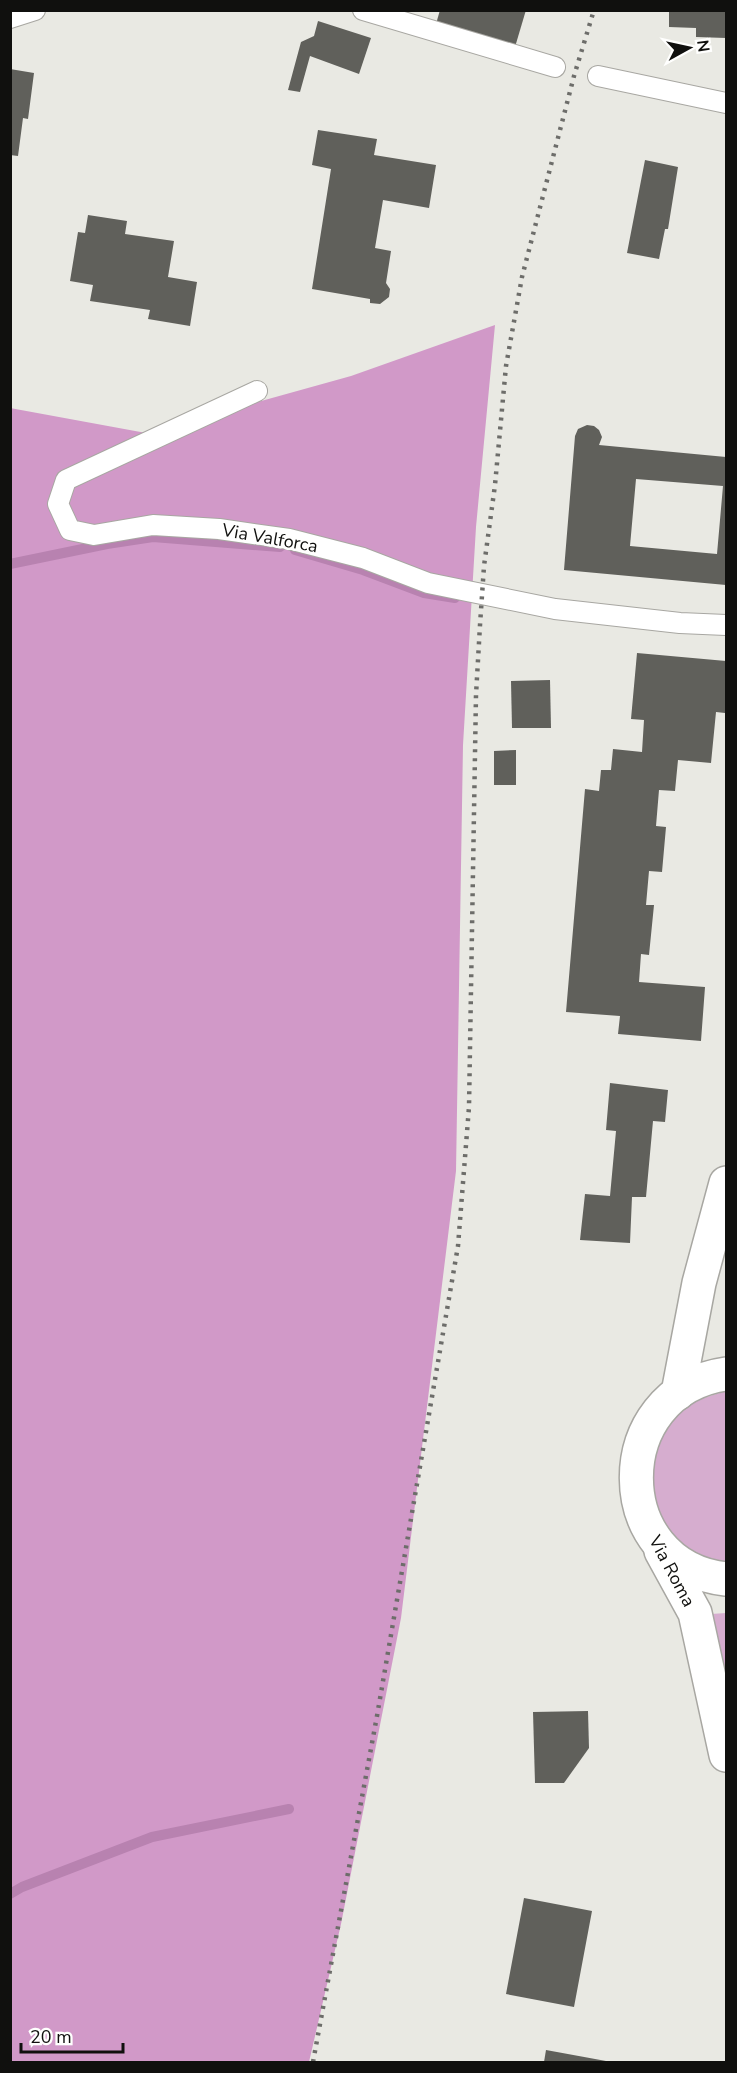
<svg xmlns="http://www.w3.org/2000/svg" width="737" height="2073" font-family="'Nunito Sans',sans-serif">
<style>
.green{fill:#d6adcf}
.forest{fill:#d199c8}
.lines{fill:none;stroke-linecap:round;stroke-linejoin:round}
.stream{stroke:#b882b0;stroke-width:10}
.building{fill:#60605b;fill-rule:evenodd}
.lane-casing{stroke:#a8a7a2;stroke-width:22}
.primary-casing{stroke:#a8a7a2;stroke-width:36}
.lane{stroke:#fff;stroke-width:20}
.primary{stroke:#fff;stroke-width:33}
.rail{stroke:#6d6d6a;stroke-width:4.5;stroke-dasharray:3 6;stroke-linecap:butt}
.labels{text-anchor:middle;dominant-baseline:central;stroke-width:5;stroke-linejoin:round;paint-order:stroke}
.street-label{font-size:18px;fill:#10100e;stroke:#fffffe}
</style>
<rect width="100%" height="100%" fill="#e9e9e3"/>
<g class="green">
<path d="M726,1391v180l-43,-18 -32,-53 2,-42 14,-31 13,-15 17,-12z"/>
<path d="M726,1613v72l-15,-71z"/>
</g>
<path class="forest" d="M495,325l-19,202 -13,218 -7,426 -55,447 -60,306 -32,138h-298l-1,-1654 136,25 205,-57z"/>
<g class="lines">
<g class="stream">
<path d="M295,550l68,20 61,23 31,5"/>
<path d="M10,564l97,-20 46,-7 127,10"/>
<path d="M10,1894l12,-7 130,-50 137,-28"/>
</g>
</g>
<g class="building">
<path d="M440,10h86l-11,37 -79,-23z"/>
<path d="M669,10h57v28l-30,-1v-9l-27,-1z"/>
<path d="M318,21l53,17 -12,36 -49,-18 -10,36 -12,-2 13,-48 13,-6z"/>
<path d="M10,69l24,4 -6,46 -5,-1 -5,38 -8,-1z"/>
<path d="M318,130l59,9 -3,16 62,10 -7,43 -46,-8 -8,48 16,3 -5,32 4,6 -1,8 -9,7 -10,-1v-4l-58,-10 19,-120 -19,-4z"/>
<path d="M645,160l33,7 -10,62h-3l-6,30 -32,-6z"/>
<path d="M88,215l39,6 -2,13 49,7 -6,36 29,5 -7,44 -42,-7 2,-9 -60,-9 3,-16 -23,-4 8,-49 7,1z"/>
<path d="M587,425l7,1 5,4 3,7 -3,8 127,12v128l-162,-15 11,-134 3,-7zM636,479l87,7 -6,68 -87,-8z"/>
<path d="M637,653l89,8 -1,52 -9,-1 -5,51 -33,-3 -3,31 -16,-1 -3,36 10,1 -4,45 -13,-1 -3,34h8l-5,50 -8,-1 -2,28 66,5 -4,54 -83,-7 2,-18 -54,-4 19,-223 14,2 2,-21h10l2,-21 29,3 2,-32 -13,-1z"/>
<path d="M550,680l1,48h-39l-1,-47z"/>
<path d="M516,750v35h-22v-34z"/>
<path d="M610,1083l58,7 -3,32 -12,-1 -7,76h-14l-2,46 -50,-3 5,-46 25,2 6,-65 -10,-1z"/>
<path d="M588,1711l1,37 -25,35h-29l-2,-71z"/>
<path d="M524,1898l68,13 -18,96 -68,-13z"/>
<path d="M546,2050l60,11v1h-62z"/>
</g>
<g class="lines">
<defs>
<g id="lane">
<path d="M363,10l192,57"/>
<path d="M10,18l25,-8"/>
<path d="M598,76l128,27"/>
<path d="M257,391l-191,89 -8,24 12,26 24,5 59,-10 66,4 70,10 74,19 65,25 127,26 125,14 46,2"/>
</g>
<g id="primary">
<path d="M726,1374c-120,17 -119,192 0,205"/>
<path d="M678,1393l21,-110 27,-100"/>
<path d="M661,1551l34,62 31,142"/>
</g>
</defs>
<use href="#lane" class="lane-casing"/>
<use href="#primary" class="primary-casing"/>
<use href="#lane" class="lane"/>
<use href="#primary" class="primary"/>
<path class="rail" d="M313,2062l64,-346 81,-470 11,-139 7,-412 4,-70 4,-59 11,-81 11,-119 16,-89 52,-201 20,-66"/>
</g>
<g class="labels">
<g class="street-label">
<text transform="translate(270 538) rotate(10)">Via Valforca</text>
<text transform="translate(672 1571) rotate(62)">Via Roma</text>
</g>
</g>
<rect width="737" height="2073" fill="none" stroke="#10100e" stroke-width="24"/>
<g transform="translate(689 48) rotate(82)" stroke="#fffffe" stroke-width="4.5" paint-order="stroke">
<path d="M0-4.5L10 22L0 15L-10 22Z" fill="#10100e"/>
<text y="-9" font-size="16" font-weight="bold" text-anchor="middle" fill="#10100e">N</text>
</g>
<path d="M21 2043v9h102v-9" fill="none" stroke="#10100e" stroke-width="3"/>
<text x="30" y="2043" font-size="18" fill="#10100e" stroke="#fffffe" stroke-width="4.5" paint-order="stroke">20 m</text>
</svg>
